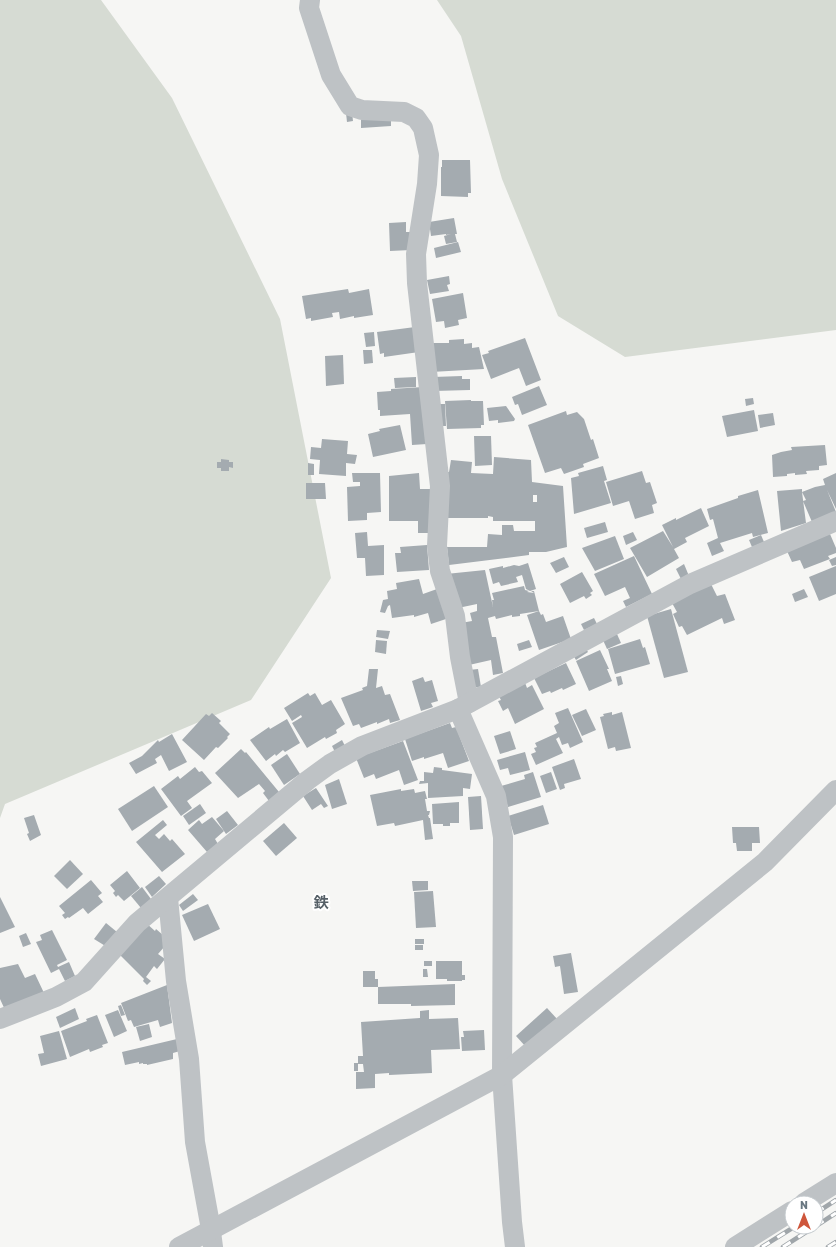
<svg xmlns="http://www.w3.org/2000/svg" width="836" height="1247" font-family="Rubik,'Noto Sans JP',sans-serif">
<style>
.green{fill:#d6dbd3}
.building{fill:#a4abb0;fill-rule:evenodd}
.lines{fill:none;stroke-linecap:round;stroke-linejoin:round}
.minor{stroke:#bec2c5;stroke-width:20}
.rail-casing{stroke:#a0a6aa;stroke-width:4.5}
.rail{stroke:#fff;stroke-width:3;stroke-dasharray:9;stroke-linecap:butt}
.labels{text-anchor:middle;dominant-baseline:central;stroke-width:4;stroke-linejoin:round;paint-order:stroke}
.quarter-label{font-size:15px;font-weight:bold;fill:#566067;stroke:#fff}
</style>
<rect width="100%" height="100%" fill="#f6f6f4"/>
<g class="green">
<path d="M0,0h101l71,98 108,221 51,259 -80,122 -246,104 -5,14z"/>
<path d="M437,0h399v330l-211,27 -67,-41 -56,-137 -41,-143z"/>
</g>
<g class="building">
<path d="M352,112l1,9 -6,1 -1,-9z"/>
<path d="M361,115l30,3v8l-30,2z"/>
<path d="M442,160h28l1,33h-3v4l-27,-1v-29h1z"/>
<path d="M454,218l3,16h-2l2,8 -11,2 -2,-8 7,-2 -5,1v-1l-15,2 -2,-14z"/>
<path d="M406,222v10h5v18l-21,1 -1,-28z"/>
<path d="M458,242l3,10 -25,6 -2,-10z"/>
<path d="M449,276l1,8 -3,1 2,6 -19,3 -3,-14z"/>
<path d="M348,289l1,4 20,-4 4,26 -19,3v-2l-14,3 -1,-7 -7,1 1,4 -22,4v-3l-5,1 -4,-23z"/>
<path d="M463,293l4,25 -9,2 1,5 -14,3 -1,-7 -8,1 -4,-23z"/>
<path d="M415,327l4,25 -35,5v-4l-4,1 -3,-22z"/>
<path d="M374,332l1,14 -9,1 -2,-14z"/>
<path d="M525,338l16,42 -15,6 -7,-18 -28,11 -9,-24 7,-2 -1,-2z"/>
<path d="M464,339v5l8,-1v5l7,-1 5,22 -53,3 -1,-29h19v-3z"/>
<path d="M363,350h9l1,13 -9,1z"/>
<path d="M343,355l1,29 -18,2 -1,-30z"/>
<path d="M462,376v3h8v11l-36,1 -1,-14z"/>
<path d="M416,377v10l-21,1 -1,-10z"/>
<path d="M539,386l8,19 -25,10 -4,-11 -3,1 -3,-8z"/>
<path d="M423,387l4,57 -15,1 -2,-31 -30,2v-6h-2l-1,-18 14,-1v-2z"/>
<path d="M753,398l1,6 -8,2 -1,-7z"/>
<path d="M471,400v1h12l1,24h-3v3l-34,1 -2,-28z"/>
<path d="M440,404h5l1,22h-8z"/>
<path d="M506,406l9,13 -1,2 -16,2v-3l-9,1 -2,-13z"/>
<path d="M754,410l4,21 -31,6 -5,-21z"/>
<path d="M566,411l1,4 10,-3 7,7 7,21 2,-1 6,19 -16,6 1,3 -20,7 -3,-6 -16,5 -17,-48z"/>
<path d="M773,413l2,12 -15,3 -2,-13z"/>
<path d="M400,425l6,25 -33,7 -5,-23 12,-3 -1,-2z"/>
<path d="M474,436h17l1,29 -17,1z"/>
<path d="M322,439l26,2 -1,13 10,1 -2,9 -9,-1v13l-27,-2 1,-14 -10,-1 1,-12 10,1z"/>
<path d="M825,445l2,20 -8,1v4l-13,1 1,3 -12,1v-2l-8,1v2l-14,1 -1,-22 9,-3 11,-2 -1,-3z"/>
<path d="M494,457l37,3 1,22 31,4 4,61 -21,5h-17v3l-80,10 -2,-18h40l1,-13 14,1v-10h11l1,6h21v-10h-42v-4l-5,-1v2h-45l2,-46h4l2,-12 21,2 -1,11 22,1zM533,495h4v7h-4z"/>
<path d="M221,459l8,1v2h4v6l-4,-1v4h-8v-3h-4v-6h4z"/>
<path d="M308,463l6,1v11h-6z"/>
<path d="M603,466l4,14 -3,1 7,22 -37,11 -3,-36 8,-2 -1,-3z"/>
<path d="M642,471l4,12 4,-1 7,21 -5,2 2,8 -19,6 -6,-18 -16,5 -7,-24z"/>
<path d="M352,473h28l1,39 -14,1v7l-19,1 -1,-34 13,-1v-4h-7z"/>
<path d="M419,473l1,16h10v44h-12v-12h-29v-45z"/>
<path d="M836,473v36l-9,-19 9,22 -24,10 -9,-21 3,-1 -4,-8 4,31 -25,8 -4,-40 25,-2v3l13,-5 10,-2 -2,-6z"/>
<path d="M306,483h19l1,16h-20z"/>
<path d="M758,490l10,43 -15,4 -1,-4 -32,10 4,8 -12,5 -5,-13 11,-5 -5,-19 -3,1 -3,-11 31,-11v-2z"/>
<path d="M701,508l8,18 -24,12 2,4 -13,7 5,9 -32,19 -17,-29 33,-17 10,16 -11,-22 14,-7v2z"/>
<path d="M605,522l3,10 -21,6 -3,-10z"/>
<path d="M367,532l1,14 16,-1v30l-18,1 -1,-18h-8l-2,-25z"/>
<path d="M633,532l4,8 -11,5 -3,-9z"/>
<path d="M830,534l6,14v5l-8,3 2,3 -26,10 -4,-9 -8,2 -5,-11z"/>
<path d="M761,535l3,7 -12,5 -3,-7z"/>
<path d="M615,536l9,23 -29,12 -13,-23z"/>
<path d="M427,545l2,25 -32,2 -2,-19h6l-1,-6z"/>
<path d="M634,556l18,38 -26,13 -3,-6 7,-3 -5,-11 -20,9 -11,-22z"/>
<path d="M564,557l5,10 -13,6 -6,-10z"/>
<path d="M836,557v8l-4,1 -3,-6z"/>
<path d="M528,563l8,26 -6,2 -4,-2 -4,-14 -6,2 2,5 -17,4 -2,-4 -6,2 -4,-15 14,-3v2l11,-3 5,1z"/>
<path d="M684,564l5,12 -8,3 -5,-10z"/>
<path d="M836,566v28l-17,7 -10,-24z"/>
<path d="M485,570l8,37 -1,-7h2l-2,-7 32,-7 1,4 4,1 -2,1 7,1 -3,-2h3l5,20 -19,3v2l-8,1v-2l-16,4 -1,-3 -7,2 4,19h4l7,36 -10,2 -2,-15 -22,5 -8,-42 11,-2 -2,-8 7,-2v-7l-19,4 -12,-34z"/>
<path d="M582,572l11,19 -3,2 2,2 -6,4 -2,-3 -14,7 -10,-19z"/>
<path d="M419,579l4,15 14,-5 9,30 -15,5 -3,-11 -14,4v-2l-22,3 -2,-13 -2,1 -3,7 -5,-1 3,-12 5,-1 -1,-8 10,-2 -1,-6z"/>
<path d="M711,584l6,12 8,-2 10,26 -11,4 -2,-6 -35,17 -5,-9 -3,1 -6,-13 4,-2 -5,-9z"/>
<path d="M804,589l4,8 -13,5 -3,-8z"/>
<path d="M671,609l17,63 -24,6 -17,-62z"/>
<path d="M539,611l2,4 2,-1 3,8 17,-6 8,23 -32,11 -12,-35z"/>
<path d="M594,618l3,6 -13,6 -3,-6z"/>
<path d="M377,630l13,1 -2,8 -12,-2z"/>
<path d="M617,634l4,9 -14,6 -4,-9z"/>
<path d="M640,639l3,9 2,-1 5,17 -35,10 -7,-25z"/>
<path d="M376,640l11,1 -1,13 -11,-2z"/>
<path d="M529,640l3,7 -13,4 -2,-7z"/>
<path d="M586,649l2,3 -12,8 -3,-5z"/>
<path d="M600,650l9,19h-2l5,12 -23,10 -13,-30z"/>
<path d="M566,663l10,21 -13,6 -1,-2 -11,5 -1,-2 -8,3 -8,-16z"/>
<path d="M369,669h9l-2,19 6,-2 3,9 5,-1 10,26 -10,3 -1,-4 -12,5v-2l-16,6 -2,-4 -6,2 -12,-28 22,-8 -1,-2 5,-2z"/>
<path d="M478,669l3,18 -11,1 -1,-18z"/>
<path d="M621,676l2,8 -5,2 -2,-9z"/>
<path d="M423,677l2,5 7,-2 6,21 -7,2 2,4 -12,4 -9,-30z"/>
<path d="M524,680l3,8 5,-3 12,24 -29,15 -7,-16 -5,3 -5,-10 3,-1 -4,-7z"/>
<path d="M308,693l2,3 5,-3 7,12 9,-5 14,24 -9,6 1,3 -11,6 -1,-2 -18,11 -15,-25 10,-6 -1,-2 -9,6 -8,-13z"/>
<path d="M568,708l15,34 -13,6 -2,-5 -6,2 -3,-8 -3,2 7,14 -27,12 -5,-11 5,-2 -2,-4 3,-1 -2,-4 22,-10 -3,-7 5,-3 -4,-10z"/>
<path d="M586,709l10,21 -14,6 -10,-21z"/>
<path d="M612,712v3l10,-3 9,36 -15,3 -1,-4 -7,2 -8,-32 4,-1 -1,-2z"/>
<path d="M212,713l9,8 -2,2 11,11 -3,3 1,1 -10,10 -2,-1 -12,13 -22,-20 24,-26 3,2z"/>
<path d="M287,719l13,24 -15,9 -2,-2 -7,6 -1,-2 -9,7 -16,-21 19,-13 1,2z"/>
<path d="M450,723l2,5 4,-1 13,34 -21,7 -5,-15 -19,6v-2l-12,4 -7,-22z"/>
<path d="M510,731l6,18 -16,5 -6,-18z"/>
<path d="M172,734l15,28 -18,9 -8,-16 -6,4 2,4 -21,11 -7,-11 13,-7 16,-16 1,2z"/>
<path d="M342,740l4,8 -10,6 -4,-8z"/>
<path d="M403,741l15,39 -14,5 -5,-15 -23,9 -2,-5 -10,4 -8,-20z"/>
<path d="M241,749l4,4 1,-1 33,40 -10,9 -6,-8 2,-2 -6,-7 -21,14 -23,-25z"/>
<path d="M525,752l5,18 -20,5 -2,-7 -8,2 -3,-10z"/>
<path d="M287,754l13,20 -16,11 -13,-20z"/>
<path d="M574,759l7,20 -17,5 1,4 -5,2 -8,-23z"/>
<path d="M195,767l4,5 3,-1 10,12 -25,18 5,7 -11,8 -20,-27 17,-13 2,3z"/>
<path d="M434,767l8,1v2l30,4 -2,15 -7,-1v8l-35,2v-15l-9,1 1,-3h4v-9l9,1z"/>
<path d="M533,772l8,25 -33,10 -7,-21 24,-7 -1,-4z"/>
<path d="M551,772l6,17 -11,4 -6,-17z"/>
<path d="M339,779l8,25 -15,5 -7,-24z"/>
<path d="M154,786l14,21 -36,24 -14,-22z"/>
<path d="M316,788l12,18 -4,2 -3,-4 -9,6 -9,-14z"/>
<path d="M401,789v2l13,-2 1,4 10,-2 2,8h-2l2,12h3l-1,4h-1l1,3h1l3,21 -8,1 -2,-20 -28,6 -1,-3 -17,3 -7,-31z"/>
<path d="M481,796l2,33 -13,1 -2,-33z"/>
<path d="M459,802v21h-9v3h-7v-2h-10l-1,-20z"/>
<path d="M200,804l6,9 -17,12 -6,-9z"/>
<path d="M543,805l6,19 -35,11 -6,-19z"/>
<path d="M227,811l11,14 -12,9 -10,-15z"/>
<path d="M34,815l7,20 -11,6 -3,-7 2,-1 -5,-15z"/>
<path d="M212,817l12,14 -9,8 3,5 -11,8 -19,-22 11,-10 3,4z"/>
<path d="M163,820l4,5 -12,10 4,4 5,-5 6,7 2,-2 13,15 -23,18 -26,-30z"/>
<path d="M284,823l13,15 -21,18 -13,-15z"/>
<path d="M732,827h27l1,16h-8v8h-15l-1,-8h-3z"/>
<path d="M70,860l13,14 -16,15 -13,-13z"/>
<path d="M127,871l13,17 -16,13 -6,-6 -2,2 -3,-4 2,-2 -5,-6z"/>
<path d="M159,876l7,8 -14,13 -7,-10z"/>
<path d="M91,880l11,13 -4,3 5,6 -15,12 -5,-6 -14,10 -1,-1 -3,2 -3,-4 3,-2 -6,-7z"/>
<path d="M412,881h16v9l-15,1z"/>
<path d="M142,887l9,12 -10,9 -10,-12z"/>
<path d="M433,891l3,36 -20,1 -2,-36z"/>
<path d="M193,894l5,6 -15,11 -4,-6z"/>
<path d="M0,897l15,30 -15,6z"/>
<path d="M208,904l12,25 -26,12 -12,-26z"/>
<path d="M106,923l11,9 -10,15 -13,-8z"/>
<path d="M146,923l9,8 1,-2 8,7 1,10 -7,8 7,5 -8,10 -3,-3 -8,11 5,4 -4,4 -4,-4 1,-2 -24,-24z"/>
<path d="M52,930l15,30 -10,5 1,2 11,-5 6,14 -10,5 -6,-12 -8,4 -15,-31 6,-2 -2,-5z"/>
<path d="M26,933l5,11 -8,3 -4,-11z"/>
<rect x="415" y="939" width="9" height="5"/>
<rect x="415" y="945" width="8" height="5"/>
<path d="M571,953l7,39 -14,2 -4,-28 -5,1 -2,-11z"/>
<rect x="424" y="961" width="8" height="5"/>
<path d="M436,961h26v14h3v5h-3v1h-15v-2h-11z"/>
<path d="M18,964l7,14 10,-4 9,19 -38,19 -6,-13v-31z"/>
<path d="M423,969h4l1,8h-5z"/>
<path d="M363,971h12v8h3v8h-15z"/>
<path d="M455,984v21l-44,1v-2h-33v-17z"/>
<path d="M167,985l5,38 -12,4 -2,-7 -24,7 -3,-7 -3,1 -7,-18z"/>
<path d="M121,1005l4,10 -4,1 -3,-10z"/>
<path d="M75,1008l4,11 -19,9 -4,-11z"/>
<path d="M547,1008l11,12 -32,27 -10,-11z"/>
<path d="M118,1010l9,21 -13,6 -9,-22z"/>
<path d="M429,1010v9l29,-1 2,31 -29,1 1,23 -43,2v-2l-14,1v14l-19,1v-17h8l-1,-8h-5v-1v8h-4v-8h4v-7h5l-2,-34 59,-4v-7z"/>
<path d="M97,1015l11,28 -6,2 1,2 -13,5 -1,-3 -19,8 -9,-26 26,-10 -1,-2z"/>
<path d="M149,1024l3,13 -12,4 -4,-14z"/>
<path d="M484,1030l1,20 -23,1 -1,-14h3l-1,-6z"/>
<path d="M59,1031l8,28 -26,7 -3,-12 6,-1 -4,-17z"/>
<path d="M177,1039l3,12 -7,2v6l-26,6v-1h-4v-1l-4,1v-2l-14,3 -3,-13z"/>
</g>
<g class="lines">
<g class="minor">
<path d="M310,0l-1,8 22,67 19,31 12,4 42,2 12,6 7,10 6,27 -2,29 -11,70 1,29 23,203 -3,60 3,25 15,45 5,41 9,46"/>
<path d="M458,709l38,87 7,41 -1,238 10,147 3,25"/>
<path d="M168,898l8,83 13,78 6,83 15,82 3,23"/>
<path d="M0,1019l56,-22 28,-15 53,-59 171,-143 22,-16 32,-18 96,-37 232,-125 146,-63"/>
<path d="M804,1203l32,-20"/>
<path d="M179,1247l323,-172 263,-213 71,-72"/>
<path d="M735,1247l57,-36"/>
</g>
<defs>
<g id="rail">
<path d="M816,1213l20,-13"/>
<path d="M816,1226l20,-13"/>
<path d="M762,1247l32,-20"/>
<path d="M783,1247l31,-20"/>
<path d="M828,1247l8,-5"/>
</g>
</defs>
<use href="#rail" class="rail-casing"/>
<use href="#rail" class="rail"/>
</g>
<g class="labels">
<g class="quarter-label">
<text x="321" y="903">鉄</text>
</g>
</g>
<g transform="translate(804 1215)"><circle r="19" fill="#ffffff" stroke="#c3c9cd"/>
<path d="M0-3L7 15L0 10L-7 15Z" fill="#ce563b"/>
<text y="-6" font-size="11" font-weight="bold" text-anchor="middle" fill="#697781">N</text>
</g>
</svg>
